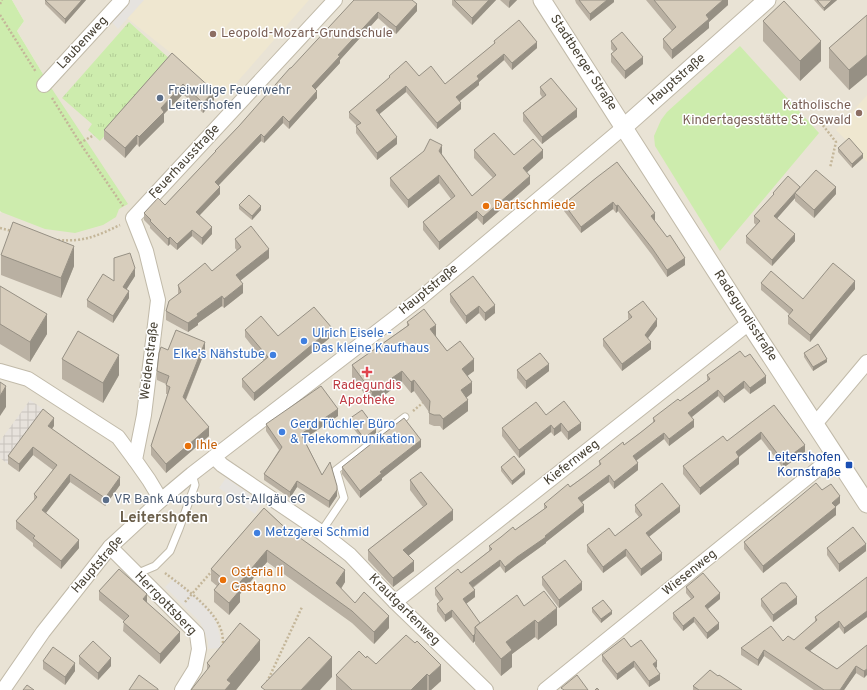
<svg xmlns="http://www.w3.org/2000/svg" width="867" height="690" font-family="Overpass,sans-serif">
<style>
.residential{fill:#e9e3d5}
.industrial{fill:url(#industrial-grid)}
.education{fill:#efe7d0}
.grass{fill:#cdecad}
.park{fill:url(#park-tufts)}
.parking{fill:#e6e3df}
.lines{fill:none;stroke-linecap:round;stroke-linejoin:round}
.service-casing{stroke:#c1baa9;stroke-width:9}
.minor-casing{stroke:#c1baa9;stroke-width:16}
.tertiary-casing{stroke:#c1baa9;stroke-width:19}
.path{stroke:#c4b699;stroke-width:2.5;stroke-dasharray:2 2;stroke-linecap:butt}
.service{stroke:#fff;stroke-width:7}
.minor{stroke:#fff;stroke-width:14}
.tertiary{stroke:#fff;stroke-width:17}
.wall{fill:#b9b0a2}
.shaded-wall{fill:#969084}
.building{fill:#d7cdbc;stroke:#969084}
.education-dot{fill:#8d6e63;stroke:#fff;stroke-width:1.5}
.service-dot{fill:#5c6f8a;stroke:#fff;stroke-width:1.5}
.food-dot{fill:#e8710a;stroke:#fff;stroke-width:1.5}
.shop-dot{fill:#3f7fe0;stroke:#fff;stroke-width:1.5}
.health-dot{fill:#e0444e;stroke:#fff;stroke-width:1.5}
.transit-dot{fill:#1a4fb4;stroke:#fff;stroke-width:1.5}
.labels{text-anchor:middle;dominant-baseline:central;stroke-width:3;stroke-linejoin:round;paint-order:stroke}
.education-label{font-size:13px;fill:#785e54;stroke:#fff;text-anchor:start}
.street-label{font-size:13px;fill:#484235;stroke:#fff}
.service-label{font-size:13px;fill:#4e5e75;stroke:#fff;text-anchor:start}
.food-label{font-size:13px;fill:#c56008;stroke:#fff;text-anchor:start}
.shop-label{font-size:13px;fill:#366cbe;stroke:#fff;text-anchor:start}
.health-label{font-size:13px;fill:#be3a42;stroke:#fff}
.transit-label{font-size:13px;fill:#164399;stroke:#fff;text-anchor:end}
.quarter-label{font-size:15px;font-weight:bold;fill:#6c604c;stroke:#fff}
</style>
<defs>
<pattern id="industrial-grid" width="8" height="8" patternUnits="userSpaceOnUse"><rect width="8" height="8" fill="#e7e2dc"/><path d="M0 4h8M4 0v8" fill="none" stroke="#c8c3bd"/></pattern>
<pattern id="park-tufts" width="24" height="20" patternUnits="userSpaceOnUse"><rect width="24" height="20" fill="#cdecad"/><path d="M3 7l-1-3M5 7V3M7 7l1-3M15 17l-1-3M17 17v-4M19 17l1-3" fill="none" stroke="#b2cc95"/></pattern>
</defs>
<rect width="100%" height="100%" fill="#f5f1e7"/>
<path class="residential" d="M12,0h855v690h-867v-479l1,2 51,-124 -35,-58 7,-10z"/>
<path class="industrial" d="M30,400l16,11 -4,6 -23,55 -19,-14v-17z"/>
<g class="education">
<path d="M128,0h181l-86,98 -47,-41 -58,-46z"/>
<path d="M867,95v67l-31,-32z"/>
</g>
<g class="grass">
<path d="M0,0h12l12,21 -7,10 35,58 76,115 -9,5 -3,8 -13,8 -28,8 -30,-4 -44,-17 -1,-1z"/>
<path d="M740,46l79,87 -99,118 -65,-105 -1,-10 7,-16 6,-8z"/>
</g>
<path class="park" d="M129,22l42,38 -71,81 -12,-11 4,-6 -30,-26z"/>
<g class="parking">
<path d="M128,0h16l-26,29 -8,-9z"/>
<path d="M226,478l36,25 -7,11 -36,-26z"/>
<path d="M174,578l33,29 5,6 3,5 5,18v12l-12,1v-7l-2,-6 -6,-14 -35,-35z"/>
</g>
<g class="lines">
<defs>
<g id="service">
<path d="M321,532l23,-34 -8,-28 69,-53"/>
<path d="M136,574l19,-8 15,-15 9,-22 16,-44 -3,-11"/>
</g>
<g id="minor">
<path d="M44,85l78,-85"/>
<path d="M0,371l28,8 90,58 17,23"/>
<path d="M815,424l52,-62"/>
<path d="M214,457l8,8 99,67 29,23 45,47 91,88"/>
<path d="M161,500l-12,-20 -14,-20 9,-45 14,-115 -12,-49 -13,-33 202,-218"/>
<path d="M110,547l87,87 2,15 -4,20 -13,21"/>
<path d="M395,602l354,-279"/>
<path d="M3,690l40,-58 67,-85 51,-47 31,-26 22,-17 208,-160 202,-170"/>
<path d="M545,690l290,-235"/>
</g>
<g id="tertiary">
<path d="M542,0l207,323 118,181"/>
<path d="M624,127l143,-127"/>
</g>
</defs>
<use href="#service" class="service-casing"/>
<use href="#minor" class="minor-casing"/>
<use href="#tertiary" class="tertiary-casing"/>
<g class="path">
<path d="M0,4l2,-4"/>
<path d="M0,15l36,57"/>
<path d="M52,98l28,45 43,63"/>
<path d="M818,119l18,23 -6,26"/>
<path d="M80,143l14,-8"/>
<path d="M0,228l12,3"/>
<path d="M58,240c26,2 39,-4 62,-15"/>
<path d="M413,411l12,-10"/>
<path d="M165,573c18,14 51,36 57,60 1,4 1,9 1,13"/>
<path d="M185,602l27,-31"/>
<path d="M267,682l35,-75"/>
</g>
<use href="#service" class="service"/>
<use href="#minor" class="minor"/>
<use href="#tertiary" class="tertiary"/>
</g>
<g class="wall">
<path d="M45,0h41l-21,24 -20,-20z"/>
<path d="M354,0l63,11 -21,23 -18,-16 -38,42v3l-25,27 2,8 -28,31 -6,-6 -19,20 -3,-2 -42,44 1,9 -21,22 13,18 -10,11 -10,-9 -15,14 -7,-6 -2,2 -18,-18v-2l-6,-6v-7l21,-8 50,-53v-1l24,-25z"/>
<path d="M452,0h44l-24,25 -20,-20z"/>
<path d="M500,0h17l-8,8z"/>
<path d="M575,0h39v2l-24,19 -14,-18z"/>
<path d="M646,0h82v5l-19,17v6l-37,31 -9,-11v-9l9,-8z"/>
<path d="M814,0h23l-13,11z"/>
<path d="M867,15v60l-18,15 -20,-22v-20z"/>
<path d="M763,21l58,40 -21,20 -37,-40z"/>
<path d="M494,41l43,7 -25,22 -8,-10 -25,22v3l-19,16 1,8 -24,20 -31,-37 -27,22 18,30 -20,16 -21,-27v-7h1l-8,-8v-6l40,-34v-2h30l26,8 49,-40z"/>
<path d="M611,41l32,23 -18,15 -14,-17v-8l3,-2 -3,-3z"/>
<path d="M172,53l42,48 -11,12 -20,-19 -19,20v8l-25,25 -2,-3 -12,14 -21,-19v-9z"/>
<path d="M540,87l37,30 -35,27 -19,-23v-8l19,-16 -2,-3z"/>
<path d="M838,148l25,10 -11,10 -14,-16z"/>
<path d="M474,150l69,8 -16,14 3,12 -47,41 -6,-7 -38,32 -16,-20v-8l28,-23 -12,-16 -31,25 -18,-22v-8l52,-25v1l30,42 21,-18 -19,-20z"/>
<path d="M596,178l59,42h-1l31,45 -18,12 -15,-22 -16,-21 -18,-23 -2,2 -3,-4 -32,24 -17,-22v-7z"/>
<path d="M800,189l36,5 -22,24 -19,-17v-3l-18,20 18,23 -23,25 -26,-23v-7l10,-11 -2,-2v-7l19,-20v-3z"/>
<path d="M239,205l22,5 -9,10 -13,-11z"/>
<path d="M235,239l34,19 -29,23 3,12 -19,15 -2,-2 -24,17v2l-10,7 -22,-12v-9l12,-17v-9l34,-14 25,-20 -2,-3z"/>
<path d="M1,255l73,11 -13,32 -60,-23z"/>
<path d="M135,276l-9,13 3,9 -16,25 -26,-16v-7l27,-19z"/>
<path d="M761,283l42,16 52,-10 -45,53 -22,-18v-8l2,-1 -29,-25z"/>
<path d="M0,286l47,48 -17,28 -30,-18z"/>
<path d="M450,294l45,19 -10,8 -6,-8 -13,11 -16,-22z"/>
<path d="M628,312l29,14 -9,12 3,11 -29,22 -19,-25v-7l26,-19 -1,-2z"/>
<path d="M407,322l29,14v1l11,14 27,20 -7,5 5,17 -6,5 2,13 -25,19 -3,-4h-6l-5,-2v-12l-15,-21 -3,2 -9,-11 -30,22 -20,-27v-12l55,-39z"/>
<path d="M245,330l33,6h54l-78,65 -12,-14v-8l22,-18 -19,-24z"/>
<path d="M168,350l37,1 -19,49 23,36 -43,37 -15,-18v-9l17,-52h-2v-10l-9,-4v-9z"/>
<path d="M804,353l23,9 -14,9 -9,-14z"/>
<path d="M62,359l57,16 -16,28 -41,-24z"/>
<path d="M517,370l32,1 -23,18 -9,-11z"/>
<path d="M707,375l59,8 -16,11 -6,-6 -20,15 -6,-7 -26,21 2,10 -25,19 -5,-7 -15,12 -13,10 2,9 -24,19 -5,-7 -27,20 2,10 -38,30v1l-29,21 -12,9 -5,-7 -27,22 2,9 -9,7 14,19 44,-17 33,19 -19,15 -3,-3 -23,17v13l-11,9 -26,-32v-3l-2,2 -21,-26 -7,5 -8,-11v-7l3,-2 -5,-7v-7l26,-15 28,-22v-5l26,-16 29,-21v-5l41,-28 14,-10v-5l25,-16 29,-22v-5l27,-17 27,-20z"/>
<path d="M774,405l31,47 -22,16 -22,-29 -22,18v7l-39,31 -17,-21v-8l44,-25z"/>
<path d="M546,415l35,15 -13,10 -7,-9 -7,5 -3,-4 -32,26 -17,-22v-8z"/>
<path d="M338,416l-34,23 18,36 15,18v3l-8,12 -32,-21 -7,11 -26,-18v-6l15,-24 -13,-19v-7z"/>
<path d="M349,419l27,14 -12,9 -15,-19z"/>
<path d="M54,426l-2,3 68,56 -15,21 -35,-24 -24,31 33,35 -18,21 -28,-23v-3l-17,-14v-8l18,-21v-6l19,-24 -20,-15 -14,17 -11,-8v-8z"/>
<path d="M382,435l39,12 -39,31v2l-22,18 -18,-24v-7l28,-22v-2z"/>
<path d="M501,467l24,7 -13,11 -11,-14z"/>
<path d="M410,480l43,40 -45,36 6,15 -21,16 -25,-27v-10l55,-43 -13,-17z"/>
<path d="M822,490l18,13 -5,4 1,8 -73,58 -19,-24v-7l42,-33v-1z"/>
<path d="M635,505l45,7 -31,25 13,23 -21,16 -15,-20 -23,17 -16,-21v-7l28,-9 24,-19 -4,-5z"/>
<path d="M264,508l81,74 -4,7 14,14 34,25 -15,16 -22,-21 -85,-61 -27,32v8l-11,13 -15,-13v-12l3,-4 -6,-5v-12z"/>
<path d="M827,548l39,3 -27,21 -12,-17z"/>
<path d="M542,577l40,13 -23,18 -17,-23z"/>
<path d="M867,577v40l-23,17 -5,-7 -29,24 27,18 30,-24 -3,33 -8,-5 -12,17h-30l-50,-34 -6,10 -17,-11v-7l42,-7 11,-1 21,-17v-6z"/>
<path d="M686,587l34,12 -12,10 11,20 -12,10 -13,-17 -11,9 -10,-12v-6l18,-14 -5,-6z"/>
<path d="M99,591l48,12 33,38 -20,23 -37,-33 1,-10 -25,-21z"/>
<path d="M761,599l36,5 -24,18 -12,-16z"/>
<path d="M592,608l20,6 -11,9 -9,-11z"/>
<path d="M406,635l35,46 -10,9h-95v-15l30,-17 10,6z"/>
<path d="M631,647l26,20 -1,1 4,12 -11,7 -15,-20 -17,13 -15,-19v-6z"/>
<path d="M79,656l32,10 -13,14 -19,-16z"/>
<path d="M260,660l-24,30h-45l16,-19v-8z"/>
<path d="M43,661l32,10 -10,14 -22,-16z"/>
<path d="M693,686l49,4h-49z"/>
</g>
<g class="shaded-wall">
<path d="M82,0h4l-21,24v-5z"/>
<path d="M489,0h7l-24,25v-7z"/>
<path d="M510,0h7l-8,8v-6z"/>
<path d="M607,0h7v2l-24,19v-7z"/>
<path d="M723,0h5v5l-19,17v6l-37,31v-9l34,-35z"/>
<path d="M832,0h5l-13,11v-3z"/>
<path d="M417,4v7l-21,23v-7z"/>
<path d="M378,12v6l-38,42v3l-28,30v-7l26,-31z"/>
<path d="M821,41v20l-21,20v-20z"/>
<path d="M537,42v6l-25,22v-7z"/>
<path d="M504,54v6l-25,22v3l-23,19v-7l21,-21z"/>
<path d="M867,55v20l-18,15v-20z"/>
<path d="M643,57v7l-18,15v-8z"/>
<path d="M183,84v10l-19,20v8l-25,25v-10l22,-29z"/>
<path d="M406,86v6l-30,25v-7z"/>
<path d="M214,91v10l-11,12v-10z"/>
<path d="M317,91v7l-28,31v-7z"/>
<path d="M461,103v6l-24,20v-6z"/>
<path d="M577,109v8l-35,27v-7z"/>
<path d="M283,116v7l-19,20v-6z"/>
<path d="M261,134v7l-46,48v-7z"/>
<path d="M137,135v9l-12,14v-10z"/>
<path d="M397,137v7l-20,16v-7z"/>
<path d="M442,145v8l-3,5v-7z"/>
<path d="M543,150v8l-20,18v-8z"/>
<path d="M863,154v4l-11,10v-4z"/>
<path d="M439,175v8l-31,25v-8z"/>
<path d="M530,176v8l-47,41v-8z"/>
<path d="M220,187v7l-24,25v-7z"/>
<path d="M800,187v6h-5v5l-21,24v-6z"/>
<path d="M836,187v7l-22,24v-8z"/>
<path d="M613,202v7l-32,24v-6z"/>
<path d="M618,205v6l-2,2v-7z"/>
<path d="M261,206v4l-9,10v-4z"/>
<path d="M477,211v7l-38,32v-8z"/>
<path d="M655,213v7l-4,3v-7z"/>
<path d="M212,227v7l-10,11v-7z"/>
<path d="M192,230v6l-15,14v-6z"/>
<path d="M795,234v7l-23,25v-6z"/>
<path d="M170,237v7l-2,2v-7z"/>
<path d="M74,246v20l-13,32v-20z"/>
<path d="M269,249v9l-33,26v-9z"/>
<path d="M685,258v7l-18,12v-7z"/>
<path d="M135,268v8l-12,19v-8z"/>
<path d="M855,281v8l-45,53v-7z"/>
<path d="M243,284v9l-19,15v-9z"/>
<path d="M129,291v7l-16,25v-7z"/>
<path d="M222,296v10l-24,17v2l-10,7v-9l9,-9z"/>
<path d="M495,305v8l-10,8v-8z"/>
<path d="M479,306v7l-13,11v-8z"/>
<path d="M47,314v20l-17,28v-20z"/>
<path d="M657,319v7l-12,16v-7z"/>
<path d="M436,325v11l-6,4v-11z"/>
<path d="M332,328v8l-78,65v-8z"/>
<path d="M205,342v9l-22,55v-9z"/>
<path d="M651,342v7l-29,22v-7z"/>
<path d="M119,355v20l-16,28v-20z"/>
<path d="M474,359v12l-12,9v-11z"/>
<path d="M827,359v3l-14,9v-4z"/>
<path d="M549,364v7l-23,18v-8z"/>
<path d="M402,371v11l-30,22v-12z"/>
<path d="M766,376v7l-16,11v-6z"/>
<path d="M414,380v11l-3,2v-11z"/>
<path d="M744,381v7l-20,15v-6z"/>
<path d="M472,382v11l-11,9v-12z"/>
<path d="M6,386v21l-6,9v-20z"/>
<path d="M718,390v6l-30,24v-7z"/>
<path d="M468,400v11l-25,19v-11z"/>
<path d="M338,409v7l-37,25v-7z"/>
<path d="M54,418v8l-6,8v-8z"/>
<path d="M694,420v7l-25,19v-7z"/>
<path d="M561,423v8l-7,5v-7z"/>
<path d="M581,423v7l-13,10v-8z"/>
<path d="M551,425v7l-32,26v-8z"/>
<path d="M209,427v9l-43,37v-9z"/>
<path d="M376,429v4l-12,9v-4z"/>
<path d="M761,432v7l-25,20v-7z"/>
<path d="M664,433v6l-31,24v-7z"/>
<path d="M421,440v7l-39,31v2l-22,18v-7l20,-19z"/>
<path d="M805,445v7l-22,16v-7z"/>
<path d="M33,447v8l-14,17v-8z"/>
<path d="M739,457v7l-39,31v-7z"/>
<path d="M638,463v7l-24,19v-7z"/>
<path d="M525,470v4l-13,11v-4z"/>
<path d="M70,474v8l-28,36v-8z"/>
<path d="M609,475v7l-31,23v-7z"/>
<path d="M120,477v8l-15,21v-8z"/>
<path d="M297,481v6l-7,11v-6z"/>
<path d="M337,486v10l-8,12v-7z"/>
<path d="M840,496v7l-8,7v-7z"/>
<path d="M584,505v7l-38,30v1l-29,21 -12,9v-6l12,-10z"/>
<path d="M680,506v6l-34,27v-6z"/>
<path d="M836,507v8l-73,58v-7z"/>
<path d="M453,510v10l-50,40v-10z"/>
<path d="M79,540v8l-18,21v-8z"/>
<path d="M866,544v7l-27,21v-8z"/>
<path d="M626,549v7l-23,17v-6z"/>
<path d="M267,550v12l-27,32v8l-11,13v-12l7,-16z"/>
<path d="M662,553v7l-21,16v-7z"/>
<path d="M500,560v6l-31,24v-7z"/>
<path d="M414,561v10l-21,16v-9z"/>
<path d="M345,570v12l-9,14v-13z"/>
<path d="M582,582v8l-23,18v-8z"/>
<path d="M475,590v7l-12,9v-7z"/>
<path d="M720,593v6l-15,12v-5z"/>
<path d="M147,594v9l-4,-4z"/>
<path d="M797,597v7l-24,18v-7z"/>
<path d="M557,608v17l-19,15v-17z"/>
<path d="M452,610v7l-7,5v-7z"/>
<path d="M612,611v3l-11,9v-4z"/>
<path d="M867,611v6l-23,17v-6z"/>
<path d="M389,616v12l-15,16v-12z"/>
<path d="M694,617v5l-11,9v-5z"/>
<path d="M535,620v17l-23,17v13l-11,9v-17l5,-17z"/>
<path d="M839,621v6l-34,28v-7z"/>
<path d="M719,623v6l-12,10v-6z"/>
<path d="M180,632v9l-20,23v-10z"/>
<path d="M475,634v7l-2,2v-7z"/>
<path d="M260,640v20l-24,30h-11l2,-10z"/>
<path d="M764,650v6l-6,10v-6z"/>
<path d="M332,657v20l-12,13h-19z"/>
<path d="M111,658v8l-13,14v-7z"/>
<path d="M634,661v6l-17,13v-6z"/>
<path d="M657,661v6l-4,3v-6z"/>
<path d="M75,663v8l-10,14v-8z"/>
<path d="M441,665v16l-10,9h-2v-14z"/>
<path d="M856,666v7l-12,17h-4z"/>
<path d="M867,669v6l-3,3v-7z"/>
<path d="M427,674v16h-16z"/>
<path d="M660,674v6l-11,7v-6z"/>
</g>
<g class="building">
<path d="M45,0h37l-17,19z"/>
<path d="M354,0h58l5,4 -21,23 -18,-15 -40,43 2,1 -28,30 5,5 -28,31 -6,-6 -19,21 -3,-3 -46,48 5,5 -24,25 16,15 -10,11 -10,-8 -15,14 -7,-7 -2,2 -18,-18 1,-1 -7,-7 14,-15 7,7 51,-54h-1l24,-25 51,-58h1z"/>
<path d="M454,0h35l-17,18z"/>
<path d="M579,0h28l-17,14z"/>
<path d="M654,0h69l-17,15 3,4 -37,31 -9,-11 13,-12z"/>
<path d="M817,0h15l-8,8z"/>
<path d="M784,1l37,40 -21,20 -37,-40z"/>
<path d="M867,15v40l-18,15 -20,-22z"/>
<path d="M519,20l18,22 -25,21 -8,-9 -27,22 2,3 -23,18 5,6 -24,20 -31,-37 -30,24 21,27 -20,16 -21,-27 5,-3 -12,-11 20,-17 21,-18 -1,-1 17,-15 13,15 12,-10 14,18 50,-41 -1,-2z"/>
<path d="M622,32l21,25 -18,14 -14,-17 6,-5 -6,-8z"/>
<path d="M172,53l42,38 -11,12 -20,-19 -22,24 3,4 -25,25 -2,-2 -12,13 -21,-18z"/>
<path d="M551,78l26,31 -35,28 -19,-24 23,-18 -6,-8z"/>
<path d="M494,133l20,22 19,-16 10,11 -20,18 7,8 -47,41 -6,-6 -38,31 -16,-20 32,-26 -16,-21 -31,25 -18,-22 34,-27 6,-12 12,6 -3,6 33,45 24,-21 -22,-25z"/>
<path d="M849,138l14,16 -11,10 -14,-16z"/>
<path d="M617,162l38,51 -4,3 16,21 3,-2 15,23 -18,12 -15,-22 -34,-43 -2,1 -3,-4 -32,25 -17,-23 32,-26z"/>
<path d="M816,170l20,17 -22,23 -19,-17z"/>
<path d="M788,176l12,11 -26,29 21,18 -23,26 -26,-24 14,-15 -6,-5 20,-22 -1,-1z"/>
<path d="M249,195l12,11 -9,10 -13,-11z"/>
<path d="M13,222l61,24 -13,32 -60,-23z"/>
<path d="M251,226l18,23 -33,26 7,9 -19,15 -2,-3 -25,18 1,2 -10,7 -22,-12 3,-10 12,-9 -3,-7 27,-22 7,8 29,-24 -6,-8z"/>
<path d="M130,253l5,15 -12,19 6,4 -16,25 -26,-16 16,-26 11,7v-23z"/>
<path d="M833,263l22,18 -45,54 -22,-19 5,-6 -32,-27 10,-12 32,28z"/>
<path d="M473,276l22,29 -10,8 -6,-7 -13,10 -16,-22z"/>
<path d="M0,286l47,28 -17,28 -30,-18z"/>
<path d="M643,301l14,18 -12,16 6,7 -29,22 -19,-25 29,-22 -4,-5z"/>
<path d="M314,307l18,21 -78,65 -12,-14 26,-22 -23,-27 16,-14 17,20z"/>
<path d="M424,309l12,16 -6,4 17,22 13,-10 14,18 -12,10 10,13 -11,8 7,10 -25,19 -3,-4h-6l-5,-2 1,-12 -16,-21 -3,2 -9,-11 -30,21 -20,-27 57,-40 -2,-3z"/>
<path d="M176,330l29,12 -22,55 26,30 -43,37 -15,-18 19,-59 -4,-2 3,-9 -12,-5 2,-18 2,-6 7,3z"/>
<path d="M78,331l41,24 -16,28 -41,-24z"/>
<path d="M818,344l9,15 -14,8 -9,-14z"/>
<path d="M740,351l5,6 5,-3 16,22 -16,12 -6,-7 -20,16 -6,-7 -30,23 6,7 -25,19 -5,-6 -15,11 -16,12 5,7 -24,19 -5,-7 -31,23 6,7 -39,31 1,1 -29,20 -12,10 -5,-7 -31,23 6,7 -12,9 17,24 -5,4v7l-2,2 -21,-26 -7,5 -8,-11 6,-5 -8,-11 23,-19 3,4 31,-24 -3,-3 12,-9 12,-10 2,3 32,-23 -3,-3 24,-20 2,3 15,-11 16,-12 -2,-3 24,-19 1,3 16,-12 15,-12 -2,-3 25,-19 2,2 30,-22 -3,-4z"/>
<path d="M540,353l9,11 -23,17 -9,-11z"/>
<path d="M0,382l6,4 -6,10z"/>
<path d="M321,386l17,23 -37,25 21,41 8,-13 7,24v4l-8,11 -32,-20 -7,11 -26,-18 18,-27 -16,-23z"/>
<path d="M564,401l17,22 -13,9 -7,-9 -7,6 -3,-4 -32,25 -17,-22 34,-26 10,13z"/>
<path d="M774,405l31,40 -22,16 -22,-29 -25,20 3,5 -39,31 -17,-22 40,-30 4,5z"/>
<path d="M43,409l11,9 -6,8 72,51 -15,21 -35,-24 -28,36 37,30 -18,21 -28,-23 2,-2 -19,-15 21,-24 -3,-3 23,-29 -24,-18 -14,17 -11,-8z"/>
<path d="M362,410l14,19 -12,9 -15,-19z"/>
<path d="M404,418l17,22 -41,32 2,1 -22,18 -18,-24 29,-23 -1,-1 12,-9v1z"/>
<path d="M514,456l11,14 -13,11 -11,-14z"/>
<path d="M421,472l32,38 -50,40 11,11 -21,17 -25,-28 59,-46 -17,-24z"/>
<path d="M662,483l18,23 -34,27 16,20 -21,16 -15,-20 -23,18 -16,-22 22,-17 6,8 27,-21 -7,-10z"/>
<path d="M816,483l6,7 9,-6 9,12 -8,7 4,4 -73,59 -19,-24 42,-34z"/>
<path d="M264,508l18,17 63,45 -9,13 19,20 9,-11 25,24 -15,16 -22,-21 -85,-61 -31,37 4,3 -11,13 -15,-13 9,-11 -12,-10z"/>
<path d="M853,527l13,17 -27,20 -12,-16z"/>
<path d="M565,560l17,22 -23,18 -17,-23z"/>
<path d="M119,569l28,25 -4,5 37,33 -20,22 -37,-32 6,-6 -30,-25z"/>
<path d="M703,573l17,20 -15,13 14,17 -12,10 -13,-16 -11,9 -10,-13 21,-16 -8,-10z"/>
<path d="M867,577v34l-23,17 -5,-7 -34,27 32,21 30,-24v24l-3,2 -8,-5 -16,24h-16l-60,-40 -6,10 -17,-12 30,-22 12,15 5,-5 6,4 23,-20 -2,-3z"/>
<path d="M781,583h5l11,14 -24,18 -12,-16z"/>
<path d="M544,591l13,17 -19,15 -3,-3 -29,22 6,8 -11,9 -26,-32 42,-32 7,11z"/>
<path d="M603,600l9,11 -11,8 -9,-11z"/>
<path d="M240,623l20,17 -33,40 4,3 -6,7h-34l19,-24 -3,-3z"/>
<path d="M406,635l9,8 2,-2 24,24 -12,11 -2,-2 -16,16h-59l-16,-15 23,-24 7,7 1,-2 9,8z"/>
<path d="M309,637l23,20 -31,33h-36l-4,-3z"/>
<path d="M624,638l7,9 10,-7 16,21 -4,3 7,10 -11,7 -15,-20 -17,13 -15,-19z"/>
<path d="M93,641l18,17 -13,15 -19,-17z"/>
<path d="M53,647l22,16 -10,14 -22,-16z"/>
<path d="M710,670l8,6 1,-1 23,15h-43l-6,-4z"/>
<path d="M139,675l19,14v1h-29z"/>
<path d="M577,675l11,15h-24l-3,-2z"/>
<path d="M27,685l7,5h-11z"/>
<path d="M597,688l2,2h-4z"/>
</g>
<g class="education-dot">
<circle cx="213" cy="34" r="4"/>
<circle cx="859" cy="113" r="4"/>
</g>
<g class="service-dot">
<circle cx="160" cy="98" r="4"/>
<circle cx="106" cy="500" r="4"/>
</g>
<g class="food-dot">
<circle cx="486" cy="206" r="4"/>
<circle cx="188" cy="446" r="4"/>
<circle cx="223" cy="580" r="4"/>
</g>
<g class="shop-dot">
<circle cx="304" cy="341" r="4"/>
<circle cx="273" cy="355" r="4"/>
<circle cx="282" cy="432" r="4"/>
<circle cx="257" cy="533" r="4"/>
</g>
<path class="health-dot" d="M365 366h4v4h4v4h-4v4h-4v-4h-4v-4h4z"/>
<rect class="transit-dot" x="845" y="461" width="8" height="8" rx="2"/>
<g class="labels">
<g class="education-label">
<text x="221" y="34">Leopold-Mozart-Grundschule</text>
<text x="851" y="106" text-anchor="end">Katholische<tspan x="851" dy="15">Kindertagesstätte St. Oswald</tspan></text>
</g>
<g class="street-label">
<text transform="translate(83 43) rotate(-47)">Laubenweg</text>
<text transform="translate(583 63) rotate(57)">Stadtberger Straße</text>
<text transform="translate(677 80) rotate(-41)">Hauptstraße</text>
<text transform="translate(185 162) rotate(-47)">Feuerhausstraße</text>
<text transform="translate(429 290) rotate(-39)">Hauptstraße</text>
<text transform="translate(745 316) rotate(57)">Radegundisstraße</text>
<text transform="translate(150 361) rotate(-83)">Weidenstraße</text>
<text transform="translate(572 463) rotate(-38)">Kiefernweg</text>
<text transform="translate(98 565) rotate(-49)">Hauptstraße</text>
<text transform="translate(690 573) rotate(-39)">Wiesenweg</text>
<text transform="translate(165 604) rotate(46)">Herrgottsberg</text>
<text transform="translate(404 610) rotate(45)">Krautgartenweg</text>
</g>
<g class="service-label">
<text x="168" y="91">Freiwillige Feuerwehr<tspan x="168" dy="15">Leitershofen</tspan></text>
<text x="114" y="500">VR Bank Augsburg Ost-Allgäu eG</text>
</g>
<g class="food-label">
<text x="494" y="206">Dartschmiede</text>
<text x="196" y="446">Ihle</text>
<text x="231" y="573">Osteria Il<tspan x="231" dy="15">Castagno</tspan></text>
</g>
<g class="shop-label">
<text x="312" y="334">Ulrich Eisele -<tspan x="312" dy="15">Das kleine Kaufhaus</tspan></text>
<text x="265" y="355" text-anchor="end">Elke's Nähstube</text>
<text x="290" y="425">Gerd Tüchler Büro<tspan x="290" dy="15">&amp; Telekommunikation</tspan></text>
<text x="265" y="533">Metzgerei Schmid</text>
</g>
<g class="health-label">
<text x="367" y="386">Radegundis<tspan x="367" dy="15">Apotheke</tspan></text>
</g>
<g class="transit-label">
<text x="841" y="458">Leitershofen<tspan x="841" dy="15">Kornstraße</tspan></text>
</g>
<g class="quarter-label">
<text x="164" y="518">Leitershofen</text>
</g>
</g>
</svg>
